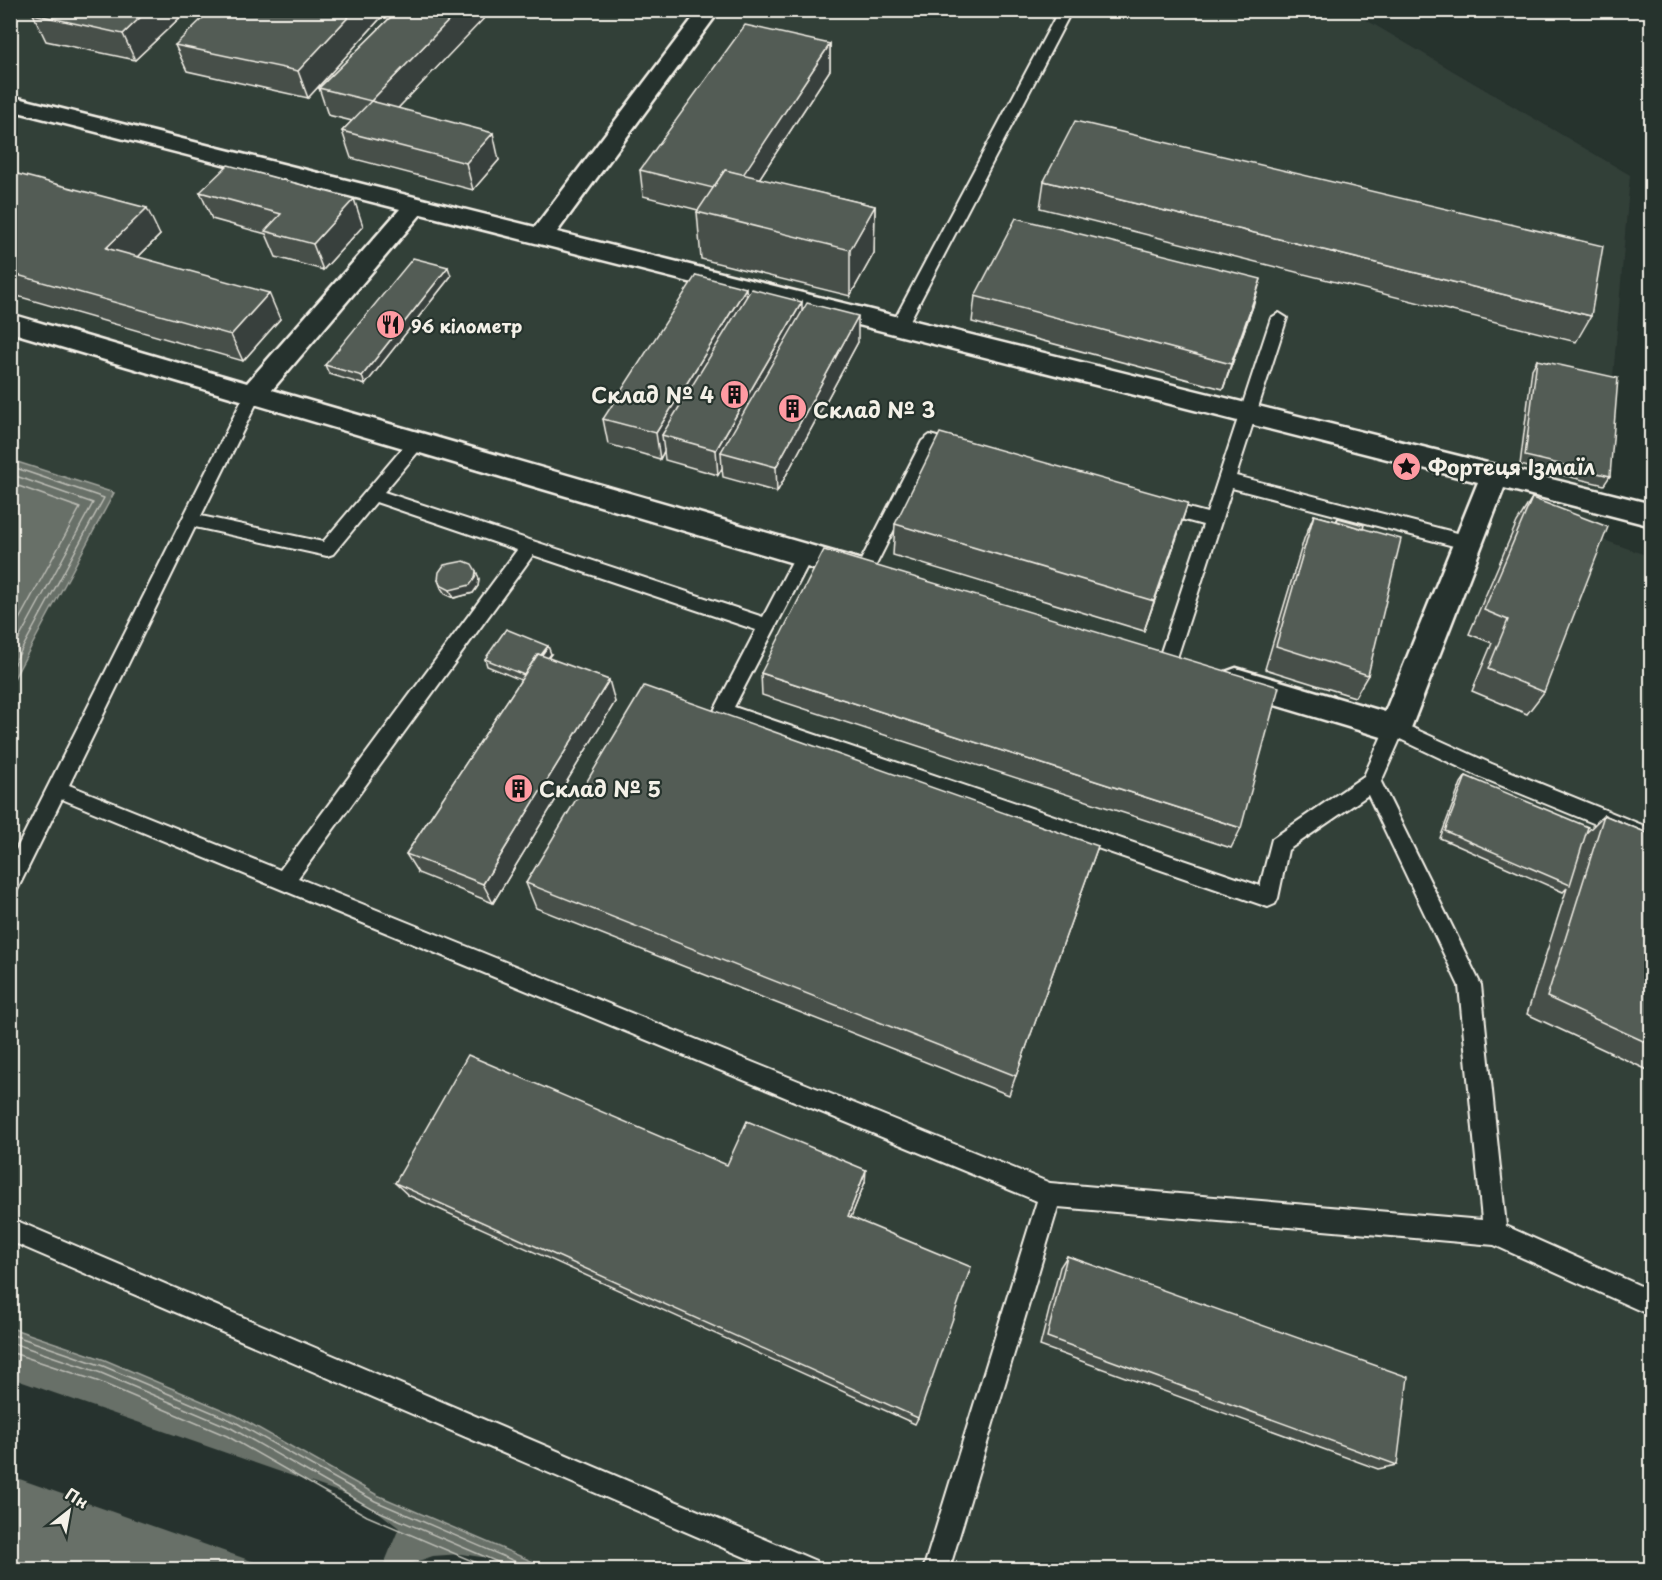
<svg xmlns="http://www.w3.org/2000/svg" width="1662" height="1580" font-family="'Playpen Sans',sans-serif">
<style>
.built{fill:#333f39}
.water{fill:#676f68;stroke:#9fa39b;stroke-width:1.5}
.pier{fill:#26332d}
.lines{fill:none;stroke-linecap:round;stroke-linejoin:round}
.shore{stroke:#bcbdb5;stroke-width:1.5}
.service-casing{stroke:#f4f1e8;stroke-width:4}
.minor-casing{stroke:#f4f1e8;stroke-width:5}
.service{fill:#26332d;fill-rule:evenodd}
.minor{fill:#26332d;fill-rule:evenodd}
.wall{fill:#474f49;stroke:#f4f1e8;stroke-width:1.5}
.shaded-wall{fill:#39403c;stroke:#f4f1e8;stroke-width:1.5}
.building{fill:#525c55;stroke:#f4f1e8;stroke-width:1.5}
.labels{text-anchor:middle;dominant-baseline:central;stroke-width:4.5;stroke-linejoin:round;paint-order:stroke}
.far-poi-label{font-size:18px;font-weight:bold;fill:#f4f1e8;stroke:#26332d;text-anchor:start}
.poi-label{font-size:21px;font-weight:bold;fill:#f4f1e8;stroke:#26332d;text-anchor:start}
</style>
<rect width="100%" height="100%" fill="#26332d"/>
<filter id="ink" filterUnits="userSpaceOnUse"><feTurbulence type="fractalNoise" baseFrequency=".0167" numOctaves="2"/><feDisplacementMap in="SourceGraphic" scale="12" xChannelSelector="R" yChannelSelector="G"/><feConvolveMatrix kernelMatrix="1 2 1 2 8 2 1 2 1" color-interpolation-filters="sRGB"/></filter>
<g filter="url(#ink)">
<path class="built" d="M11,11h1340l279,164 -26,310 -11,51 58,21v1012h-1101l-173,-74 -140,-79 -132,-56 -94,-32v-644l103,-191 -103,-33z"/>
<g class="water">
<path d="M11,460l103,33 -103,191 -1,-224z"/>
<path d="M11,1328l94,32 132,56 140,79 173,74 -539,1z"/>
</g>
<g class="pier">
<path d="M11,1378l339,118 26,14 23,18 -17,41h-108l-263,-93z"/>
<path d="M461,1554l27,4 24,11 -107,1 -1,-4 29,-10z"/>
</g>
<g class="lines">
<g class="shore">
<path d="M10,466l94,32 -94,173"/>
<path d="M10,474l83,29 -83,152"/>
<path d="M10,483l70,25 -70,128"/>
<path d="M10,1334l93,32 132,56 140,79 160,69"/>
<path d="M10,1342l91,31 130,55 140,80 145,62"/>
<path d="M10,1352l87,29 130,55 140,80 126,54"/>
</g>
<defs>
<g id="service">
<path d="M1059,10h13l-165,316 -8,5 -5,-1 -3,-4z"/>
<path d="M1279,313l8,5 -51,158 233,60 6,2 3,5 -3,5 -6,2 -237,-62 -56,173 -3,5 -6,2 -6,-2 -3,-5 45,-136 -48,-13 -3,-5 3,-5 6,-1 46,12 64,-195z"/>
<path d="M253,388l8,6 -60,122 122,26 88,-104 6,-2 8,6 -2,4 -39,46 379,125 35,-67h12l3,5 -79,152 526,179 12,-47 92,-63 24,-54 7,-2 97,44 160,65v18l-174,-71 -78,-37 -19,43 100,203 25,241 146,65v25l-158,-71 -436,-38 -109,363h-26l114,-369 -975,-402 -45,91 -7,3v-31l235,-468zM376,502l141,48 -237,320 -211,-85 126,-258 132,29 6,-2zM533,555l223,75 -42,81 2,5 552,191 7,-3 3,-6 10,-48 80,-55 91,191 23,234 -432,-37 -752,-305z"/>
<path d="M930,435l35,10 2,4 -8,6 -24,-7 -65,129h-12l-3,-5 67,-131z"/>
<path d="M10,1218l806,343 4,9h-45l-765,-329z"/>
</g>
<path id="minor" d="M699,10h21l-163,222 1095,272v22l-148,-38 -93,240 -5,9 -11,4 -170,-51 -5,-9 5,-9 11,-4 149,44 93,-230 -1057,-268 -149,176 600,173 4,8 -4,8 -11,4 -851,-251v-18l237,69 153,-174 -390,-99v-14l525,131z"/>
</defs>
<use href="#service" class="service-casing"/>
<use href="#minor" class="minor-casing"/>
<use href="#service" class="service"/>
<use href="#minor" class="minor"/>
</g>
<g class="wall">
<path d="M37,10h151l-53,50 -89,-19 -13,-27z"/>
<path d="M388,10l-80,88 -121,-27 -12,-26z"/>
<path d="M398,10h93l-93,98 101,52 -26,30 -122,-32 -9,-27 10,-10 -24,-6 -9,-27z"/>
<path d="M830,44v26l-71,109 116,27 -1,47 -24,43 -149,-37 -4,-47 1,-2 -55,-14 -3,-26z"/>
<path d="M10,172l150,63 -22,22 142,62 -37,42 -233,-67z"/>
<path d="M1044,181l547,135 -15,26 -536,-134z"/>
<path d="M200,192l163,34 -40,44 -47,-13 -10,-23 -54,-15z"/>
<path d="M451,276l-86,109 -36,-11 -4,-9z"/>
<path d="M975,296l278,10 -30,83 -251,-67z"/>
<path d="M747,297l55,14 56,31 -81,150 -54,-15 -1,-9 -4,7 -53,-15 -1,-9 -4,8 -52,-15 -5,-25z"/>
<path d="M1537,360l73,116 -6,9 -84,-20 12,-96z"/>
<path d="M1532,498l12,194 -17,22 -55,-23 20,-48 -23,-9 48,-112z"/>
<path d="M1314,515l22,6 2,-3 25,11 5,146 -13,22 -90,-28 39,-130z"/>
<path d="M895,524l283,10 -34,97 -251,-76z"/>
<path d="M476,571l3,8 -1,7 -5,7 -19,5 -9,-4 -4,-6 -3,-8z"/>
<path d="M551,654l-3,4 67,44 -122,201 -75,-30 -12,-19 115,-174 -34,-14 -2,-7z"/>
<path d="M761,673l480,155 -10,20 -469,-153z"/>
<path d="M1466,776l120,57 18,-18 48,20v237l-125,-58 40,-126 -4,4 -123,-54 21,-55z"/>
<path d="M1098,846l-89,249 -473,-187 -10,-25z"/>
<path d="M727,1165l138,17 -14,35 67,201 -3,6 -507,-229 -13,-12z"/>
<path d="M1067,1256l330,209 -19,4 -338,-123 20,-79z"/>
</g>
<g class="shaded-wall">
<path d="M10,10h10l-10,9z"/>
<path d="M148,10h40l-53,50 -12,-26z"/>
<path d="M355,10h33l-80,88 -10,-27z"/>
<path d="M459,10l32,1 -112,117 -8,-27z"/>
<path d="M830,44v26l-97,149 -2,-27z"/>
<path d="M493,133l6,27 -26,30 -7,-27z"/>
<path d="M354,199l9,27 -40,44 -10,-26z"/>
<path d="M875,206l-1,47 -24,43v-46z"/>
<path d="M147,208l13,27 -40,40 -14,-27z"/>
<path d="M448,267l3,9 -86,109 -3,-9z"/>
<path d="M1261,279l-8,27 -30,83 8,-25z"/>
<path d="M746,288l2,26 -86,121 2,16 -4,8 -4,-26z"/>
<path d="M269,293l11,26 -37,42 -12,-26z"/>
<path d="M802,302v26l-81,124 1,16 -4,7 -2,-25z"/>
<path d="M858,316v26l-81,150 -1,-25z"/>
<path d="M1188,503l-10,31 -34,97 10,-30z"/>
<path d="M476,571l3,8 -1,7 -5,7 -19,5 -4,-8z"/>
<path d="M548,646l3,8 -22,29 -2,-7z"/>
<path d="M609,680l6,22 -122,201 -10,-19z"/>
<path d="M866,1170l-1,12 -18,45 1,-11z"/>
</g>
<g class="building">
<path d="M37,10h111l-25,24 -90,-20z"/>
<path d="M211,10h144l-57,61 -123,-26z"/>
<path d="M398,10h61l-88,91 -52,-13z"/>
<path d="M745,25l85,19 -87,131 -18,-5 -12,18 -73,-18z"/>
<path d="M371,101l122,32 -27,30 -124,-32z"/>
<path d="M1075,121l528,125 -12,70 -547,-135z"/>
<path d="M228,165l126,34 -41,45 -48,-13 16,-17 -81,-22z"/>
<path d="M725,170l150,36 -25,44 -153,-38z"/>
<path d="M10,172l137,36 -41,40 163,45 -38,42 -221,-62z"/>
<path d="M1016,218l245,61 -30,85 -256,-68z"/>
<path d="M413,258l35,9 -86,109 -37,-11z"/>
<path d="M696,275l50,13 -90,145 -53,-14z"/>
<path d="M751,289l51,13 -86,148 -54,-15z"/>
<path d="M807,303l51,13 -82,151 -55,-15z"/>
<path d="M1537,360l81,18 -8,98 -85,-20z"/>
<path d="M940,433l248,70 -34,98 -259,-77z"/>
<path d="M1532,498l76,29 -64,165 -56,-23 20,-49 -24,-10z"/>
<path d="M1314,515l87,24 -33,136 -92,-29z"/>
<path d="M1338,518l26,7 -1,4 -26,-8z"/>
<path d="M824,550l455,137 -38,141 -480,-155z"/>
<path d="M464,561l8,3 4,7 -1,7 -5,7 -20,5 -8,-4 -4,-6 1,-8 5,-7z"/>
<path d="M506,629l42,17 -7,9 -3,-1 -14,21 -39,-16z"/>
<path d="M538,654l71,26 -126,204 -77,-30z"/>
<path d="M644,686l454,160 -82,230 -490,-193z"/>
<path d="M1466,776l122,51 -18,58 -125,-54z"/>
<path d="M1604,815l48,20v210l-105,-48z"/>
<path d="M468,1055l259,110 20,-44 119,49 -18,46 123,51 -53,151 -523,-235z"/>
<path d="M1067,1256l341,121 -11,88 -350,-128z"/>
</g>
</g>
<defs>
<symbol id="restaurant-disc" viewBox="-11 -11 22 22"><circle r="9.5" fill="#ff9aa2" stroke="#26332d"/><path d="M-5-6h1v4h1v-4h1v4h1v-4h1v5L-1.5 .5V6h-2V.5L-5-1ZM5-6V6H3V1.5H1.5Q1.5-4 5-6Z" fill="#111"/></symbol>
<symbol id="building-disc" viewBox="-11 -11 22 22"><circle r="9.5" fill="#ff9aa2" stroke="#26332d"/><path d="M-4-6H4V6H1V3H-1V6H-4ZM-2.5-4.3h1.7v1.8h-1.7ZM.8-4.3h1.7v1.8H.8ZM-2.5-1h1.7V.8h-1.7ZM.8-1h1.7V.8H.8Z" fill="#111"/></symbol>
<symbol id="sight-disc" viewBox="-11 -11 22 22"><circle r="9.5" fill="#ff9aa2" stroke="#26332d"/><path d="M0-6L1.8-2.2L6-1.7L2.9 1.2L3.7 5.4L0 3.3L-3.7 5.4L-2.9 1.2L-6-1.7L-1.8-2.2Z" fill="#111"/></symbol>
</defs>
<g fill-rule="evenodd">
<use href="#restaurant-disc" x="374" y="308" width="33" height="33"/>
<use href="#building-disc" x="718" y="378" width="33" height="33"/>
<use href="#building-disc" x="776" y="392" width="33" height="33"/>
<use href="#sight-disc" x="1390" y="450" width="33" height="33"/>
<use href="#building-disc" x="502" y="772" width="33" height="33"/>
</g>
<g class="labels">
<g class="far-poi-label">
<text x="411" y="325">96 кілометр</text>
</g>
<g class="poi-label">
<text x="714" y="394" text-anchor="end">Склад № 4</text>
<text x="813" y="409">Склад № 3</text>
<text x="1428" y="466">Фортеця Ізмаїл</text>
<text x="539" y="788">Склад № 5</text>
</g>
</g>
<rect width="1662" height="1580" fill="none" stroke="#26332d" stroke-width="36"/>
<rect x="18" y="18" width="1626" height="1544" fill="none" stroke="#f4f1e8" stroke-width="2" filter="url(#ink)"/>
<g transform="translate(69 1511) rotate(31)" stroke="#26332d" stroke-width="4.5" paint-order="stroke">
<path d="M0-4.5L10 22L0 15L-10 22Z" fill="#f4f1e8"/>
<text y="-9" font-size="16" font-weight="bold" text-anchor="middle" fill="#f4f1e8">Пн</text>
</g>
</svg>
